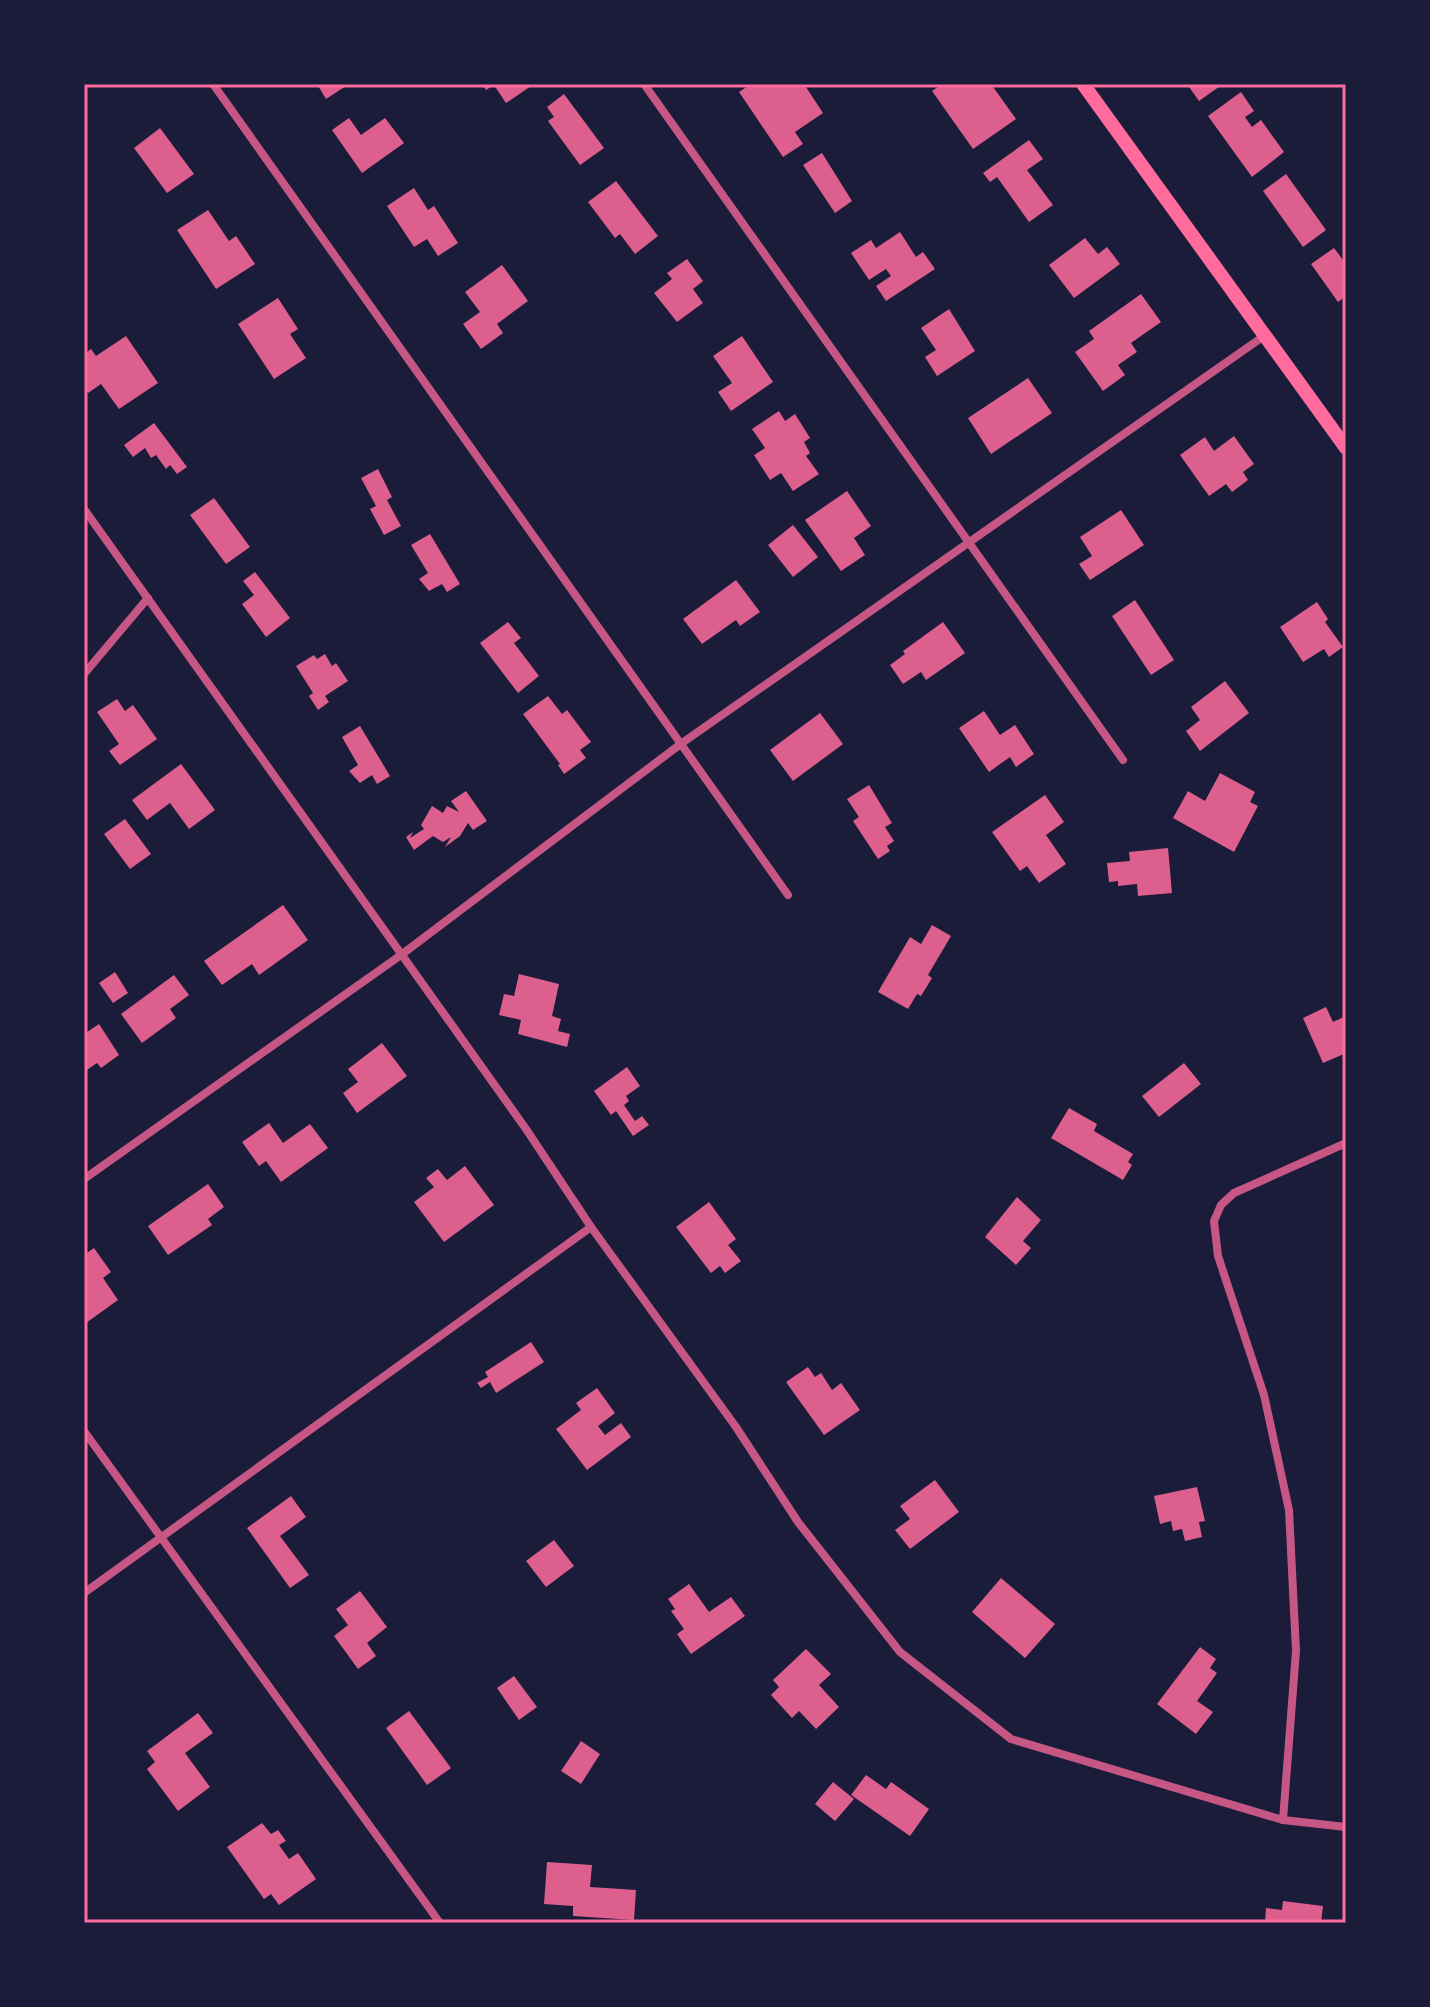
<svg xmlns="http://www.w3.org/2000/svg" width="1430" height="2007" font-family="Montserrat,sans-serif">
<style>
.building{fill:#dd5f8e}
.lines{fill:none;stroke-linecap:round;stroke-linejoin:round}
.minor{stroke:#c65784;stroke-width:8}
.secondary{stroke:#ff6b9d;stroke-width:14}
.neatline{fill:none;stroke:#ff6b9d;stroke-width:3}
</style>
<rect width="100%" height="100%" fill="#1b1b3a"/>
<g class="building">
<path d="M317,84h32l-23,15z"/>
<path d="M482,84h52l-28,19 -12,-18 -8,5z"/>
<path d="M751,84h53l19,29 -28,19 8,12 -20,13 -44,-65z"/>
<path d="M942,84h42l2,2 5,-2 25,35 -43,30 -41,-58z"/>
<path d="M1187,84h36l-24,17z"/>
<path d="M1241,92l13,19 -9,6 7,10 9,-7 23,32 -32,25 -44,-61z"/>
<path d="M564,94l40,54 -24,17 -32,-44 6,-4 -7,-10z"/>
<path d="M349,118l12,17 24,-17 19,25 -42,30 -30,-43z"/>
<path d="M160,128l34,46 -27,19 -33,-45z"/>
<path d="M1029,140l14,19 -16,11 26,35 -24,17 -32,-45 -7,5 -7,-9z"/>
<path d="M822,153l30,48 -17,12 -32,-48z"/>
<path d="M1286,174l40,56 -23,17 -40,-56z"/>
<path d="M616,181l42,55 -23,18 -15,-20 -5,4 -27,-36z"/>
<path d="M414,188l14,22 6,-4 24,37 -20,13 -11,-17 -13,8 -27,-41z"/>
<path d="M208,210l21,31 7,-5 19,28 -39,25 -39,-59z"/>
<path d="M900,232l16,25 7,-5 12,17 -49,32 -10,-15 15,-10 -5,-7 -17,11 -18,-27 20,-13 5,8z"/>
<path d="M1085,238l13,16 9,-7 13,17 -46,34 -25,-33z"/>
<path d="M1334,248l12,16v32l-8,6 -27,-38z"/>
<path d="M687,259l16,22 -10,8 10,14 -26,19 -23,-29 18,-14 -5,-6z"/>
<path d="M502,265l26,36 -31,23 6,9 -22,16 -18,-25 17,-12 -15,-20z"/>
<path d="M1141,294l20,28 -30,21 6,9 -19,13 7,10 -22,16 -28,-39 19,-13 -5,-8z"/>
<path d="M278,298l20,31 -8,5 16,24 -32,21 -36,-55z"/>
<path d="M949,309l26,42 -38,25 -12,-19 11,-7 -15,-22z"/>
<path d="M126,336l32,47 -39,26 -18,-25 -13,9 -4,-5v-34l7,-5 5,7z"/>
<path d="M742,336l31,46 -42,29 -13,-19 14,-9 -19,-27z"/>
<path d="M1028,378l24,35 -61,41 -23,-36z"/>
<path d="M779,411l6,10 10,-7 15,24 -6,4 6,11 -4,3 13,18 -26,17 -12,-18 -11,7 -16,-25 11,-7 -13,-19z"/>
<path d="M154,423l33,44 -10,7 -7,-9 -4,4 -10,-14 -5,3 -6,-10 -12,9 -9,-12z"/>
<path d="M1234,436l20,28 -11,8 5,8 -16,12 -6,-8 -17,12 -29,-41 25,-18 9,14z"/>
<path d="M378,469l14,28 -5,3 14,26 -17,9 -14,-26 6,-3 -15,-28z"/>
<path d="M847,491l24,35 -17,12 11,17 -24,16 -36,-51z"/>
<path d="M214,498l36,49 -24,17 -36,-49z"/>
<path d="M1121,510l23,35 -54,35 -11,-16 13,-8 -12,-19z"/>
<path d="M793,525l25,32 -25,20 -25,-32z"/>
<path d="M430,534l30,50 -13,8 -5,-8 -13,7 -10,-12 9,-6 -17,-28z"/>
<path d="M255,572l35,46 -24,19 -24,-33 12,-9 -11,-14z"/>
<path d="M736,580l24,32 -20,14 -4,-6 -34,24 -19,-25z"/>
<path d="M1135,600l39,60 -23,15 -39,-59z"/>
<path d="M1317,602l11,17 -3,3 18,25 -14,10 -5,-8 -21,13 -23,-35z"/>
<path d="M508,622l13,16 -7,5 25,33 -21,17 -38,-50z"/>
<path d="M943,622l22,31 -39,27 -5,-8 -18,12 -13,-19 15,-11 -2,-3z"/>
<path d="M325,654l7,12 4,-3 12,18 -23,15 4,6 -11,8 -9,-14 4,-3 -17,-27 18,-11 3,4z"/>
<path d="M1225,681l24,32 -49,38 -14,-20 14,-11 -9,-13z"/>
<path d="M548,696l14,18 5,-4 24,32 -11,8 6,8 -22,16 -6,-9 2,-1 -37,-50z"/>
<path d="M117,699l8,12 8,-6 24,34 -37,26 -11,-14 10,-7 -22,-32z"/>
<path d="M984,711l16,24 15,-10 19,29 -18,13 -6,-10 -21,15 -30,-44z"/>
<path d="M820,713l23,31 -50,37 -23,-31z"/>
<path d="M360,726l30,50 -13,8 -5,-9 -12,8 -11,-12 9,-6 -16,-28z"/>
<path d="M181,764l34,46 -26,19 -19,-26 -23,17 -15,-20z"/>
<path d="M1220,773l35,19 -5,10 8,4 -24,46 -61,-34 15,-27 17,10z"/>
<path d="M869,785l23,38 -7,4 9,14 -7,5 3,5 -12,8 -25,-38 6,-4 -12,-18z"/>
<path d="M466,791l21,30 -14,9 -5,-7 -8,13 -15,11 6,-10 -8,5 -10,-6 -19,14 -8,-13 7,-5 -3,6 14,-9 -3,-4 11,-19 11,7 4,-7 12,6 -8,-11z"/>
<path d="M1045,795l19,27 -18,13 20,29 -27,19 -12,-17 -7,5 -28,-39z"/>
<path d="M125,819l26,35 -21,15 -26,-35z"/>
<path d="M1168,848l4,45 -34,3 -1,-12 -19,2v-5l-9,1 -2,-19 23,-2 -1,-9z"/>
<path d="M283,905l25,35 -49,35 -7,-11 -30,21 -18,-24z"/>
<path d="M932,925l19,11 -23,39 4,3 -11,18 -4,-2 -9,15 -30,-17 32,-55 11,7z"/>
<path d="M115,972l13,21 -15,10 -14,-20z"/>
<path d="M519,974l40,10 -7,32 9,3 -3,12 12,3 -3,13 -49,-13 3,-14 -22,-5 5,-21 10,2z"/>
<path d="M174,975l15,20 -19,14 6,9 -34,25 -21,-29z"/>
<path d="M1326,1007l7,15 13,-6v37l-23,10 -20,-45z"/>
<path d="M99,1024l20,31 -18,13 -4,-5 -13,9v-38z"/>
<path d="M382,1043l25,33 -50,37 -14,-20 15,-11 -10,-13z"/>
<path d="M1184,1063l17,21 -42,33 -17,-21z"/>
<path d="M627,1067l13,19 -14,10 3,5 -5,4 11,16 7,-5 7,9 -16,11 -17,-25 -5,4 -17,-24z"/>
<path d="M1069,1108l28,16 -3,7 39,23 -5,8 4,3 -9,15 -72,-42z"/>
<path d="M269,1123l14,20 27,-19 18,24 -47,34 -15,-21 -7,5 -17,-24z"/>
<path d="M465,1166l29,39 -50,37 -30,-40 20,-15 -8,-9 12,-9 9,11z"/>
<path d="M208,1184l16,23 -16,12 4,6 -44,30 -20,-29z"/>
<path d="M1017,1197l24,23 -18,21 8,7 -15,17 -31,-28z"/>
<path d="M709,1202l27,37 -8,6 13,16 -16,12 -5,-7 -9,7 -35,-46z"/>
<path d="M94,1248l17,24 -8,6 15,22 -32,23 -2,-68z"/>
<path d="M531,1342l13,20 -48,31 -6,-11 -9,6 -4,-5 11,-6 -3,-5z"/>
<path d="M808,1367l7,10 6,-4 11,17 9,-7 19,27 -36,25 -38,-53z"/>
<path d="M597,1388l18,25 -17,13 7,9 16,-12 10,14 -44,33 -31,-41 25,-19 -5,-7z"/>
<path d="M935,1480l24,32 -49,37 -15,-19 15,-11 -10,-13z"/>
<path d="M1197,1487l8,34 -6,1 3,15 -17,4 -3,-12 -9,2 -2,-10 -11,3 -6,-28z"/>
<path d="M291,1496l15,21 -26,19 29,39 -19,13 -43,-60z"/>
<path d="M554,1540l20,26 -28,21 -20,-26z"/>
<path d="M1001,1578l54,46 -30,34 -53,-46z"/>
<path d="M689,1584l20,28 22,-15 14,19 -54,38 -14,-20 7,-5 -13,-18 4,-2 -7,-10z"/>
<path d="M360,1591l27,36 -20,16 9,13 -18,13 -24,-33 14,-11 -12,-16z"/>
<path d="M1200,1647l16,12 -6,9 7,5 -20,28 16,11 -17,22 -39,-30z"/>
<path d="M806,1649l25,25 -12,11 20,22 -23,22 -17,-18 -7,7 -21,-23 8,-8 -6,-7z"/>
<path d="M514,1676l23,31 -18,13 -22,-32z"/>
<path d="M409,1711l42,57 -24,17 -41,-57z"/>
<path d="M198,1713l15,20 -28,20 25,34 -32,24 -31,-42 8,-7 -8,-11z"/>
<path d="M581,1741l19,13 -19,30 -20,-13z"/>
<path d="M866,1775l20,14 5,-7 38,27 -19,27 -59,-41z"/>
<path d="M833,1782l21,17 -19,22 -20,-17z"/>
<path d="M262,1823l9,11 7,-4 8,11 -7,4 10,14 9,-6 18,26 -37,26 -8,-11 -7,5 -37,-52z"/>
<path d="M547,1862l45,3 -2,22 46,3 -2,30 -61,-4v-10l-29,-2z"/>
<path d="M1283,1901l40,5 -2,17h-56l1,-15 16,2z"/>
</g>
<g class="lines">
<g class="minor">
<path d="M213,84l575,811"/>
<path d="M644,84l479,676"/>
<path d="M84,509l442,620 65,98 145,200 62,95 102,130 111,87 272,81 63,7"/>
<path d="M84,674l64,-76"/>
<path d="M84,1179l317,-224 281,-212 582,-407"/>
<path d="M84,1431l356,492"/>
<path d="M84,1593l507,-366"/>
<path d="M1283,1820l13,-169 -7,-141 -25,-115 -46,-139 -4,-35 7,-16 13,-12 112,-50"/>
</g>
<path class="secondary" d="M1083,84l263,364"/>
</g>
<rect width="1430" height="2007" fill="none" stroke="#1b1b3a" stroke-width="172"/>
<rect x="86" y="86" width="1258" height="1835" class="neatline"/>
</svg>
